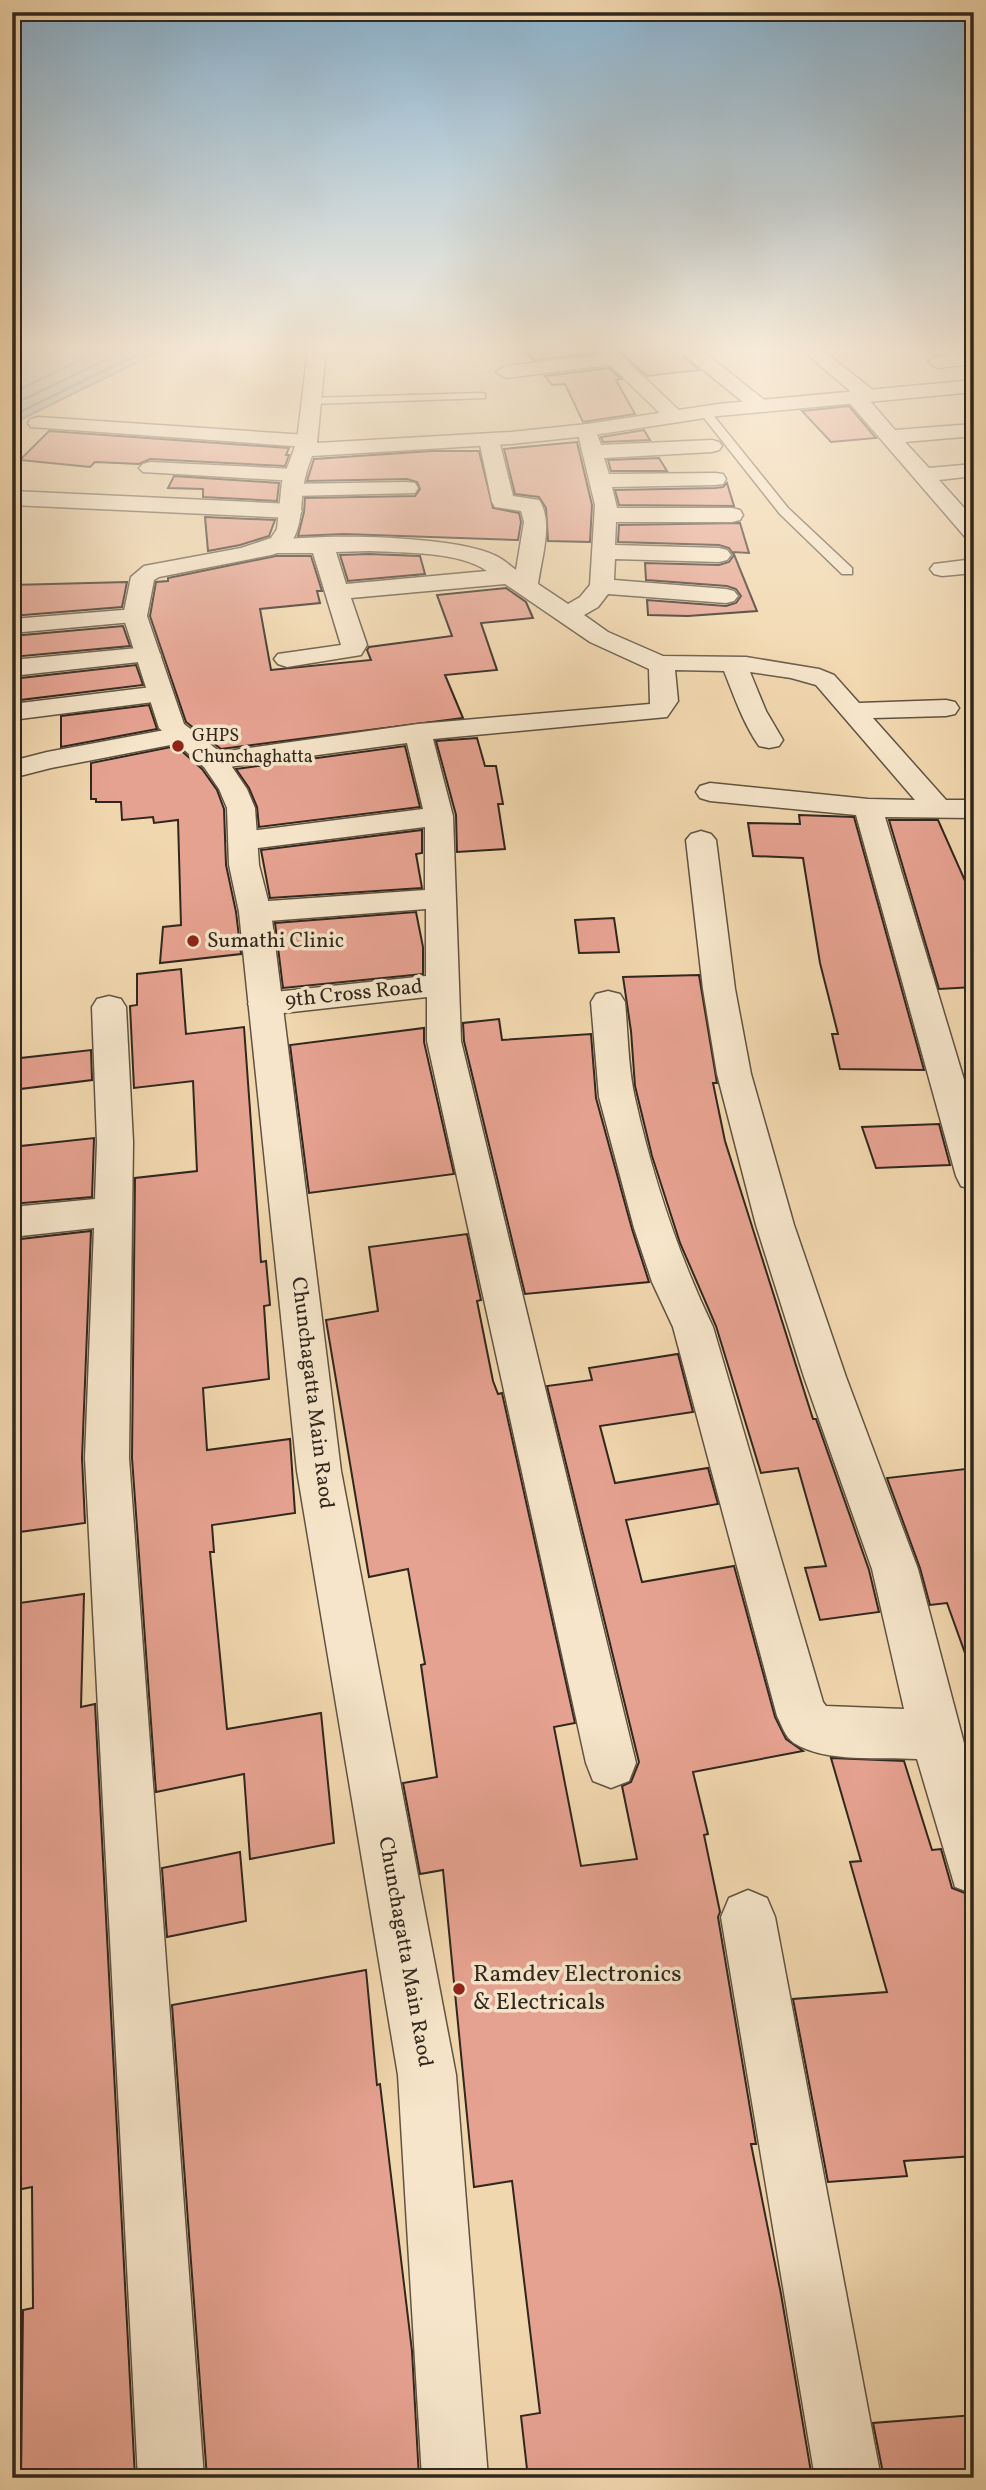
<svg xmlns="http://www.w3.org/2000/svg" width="986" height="2490" font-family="Vollkorn,serif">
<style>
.water{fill:#9eb7b4;stroke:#727d78;stroke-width:2}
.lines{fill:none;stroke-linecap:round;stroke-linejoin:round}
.shore{stroke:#676f69;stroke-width:2}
.building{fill:#e6a291;stroke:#30271e;stroke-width:2}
.service-casing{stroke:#605342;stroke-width:3}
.minor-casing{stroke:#605342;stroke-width:3}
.tertiary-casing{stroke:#605342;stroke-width:3}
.service{fill:#f6e5ca;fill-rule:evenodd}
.minor{fill:#f6e5ca;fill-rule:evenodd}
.tertiary{fill:#f6e5ca;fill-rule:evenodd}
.poi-dot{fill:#8f2418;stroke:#f6e5ca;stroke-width:2.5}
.labels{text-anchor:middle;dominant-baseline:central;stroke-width:7;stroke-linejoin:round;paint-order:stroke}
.far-poi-label{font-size:18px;fill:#30271e;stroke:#f6e5ca;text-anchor:start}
.poi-label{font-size:21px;fill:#30271e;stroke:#f6e5ca;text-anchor:start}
.street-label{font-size:21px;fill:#30271e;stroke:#f6e5ca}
.near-poi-label{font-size:24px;fill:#30271e;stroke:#f6e5ca;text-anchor:start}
</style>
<rect width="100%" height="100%" fill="#f1d7ae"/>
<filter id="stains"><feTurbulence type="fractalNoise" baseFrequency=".00286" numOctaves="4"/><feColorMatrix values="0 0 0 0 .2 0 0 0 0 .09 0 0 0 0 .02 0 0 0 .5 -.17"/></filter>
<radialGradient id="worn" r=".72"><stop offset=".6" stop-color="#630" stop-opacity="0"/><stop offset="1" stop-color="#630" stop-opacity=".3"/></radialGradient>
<path class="water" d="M12,349h152l-152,75z"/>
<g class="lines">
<g class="shore">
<path d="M12,393l92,-44"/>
<path d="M12,405l116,-56"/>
<path d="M12,416l136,-67"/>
</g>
</g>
<g class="building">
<path d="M524,349h68l3,4 -62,7z"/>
<path d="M617,349h66l1,8 15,13 -52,6z"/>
<path d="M609,368l12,11 -5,1 19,34 -52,8 -18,-38 -13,1 -7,-9z"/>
<path d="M849,406l27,32 -45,4 -29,-31z"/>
<path d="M644,430l6,10 -47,2 -2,-5z"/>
<path d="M49,431l240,17 -3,7h3l-4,11 -135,-7 -11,5 -44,-2 -5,5 -70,-7z"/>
<path d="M577,442l15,63 -2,37 -42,-1 -2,-33 -7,-11 -24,-3 -11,-45z"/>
<path d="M431,451h48l14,57 26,5 2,9 -3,18 -174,-6 -46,2 6,-24 1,-14 110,-2 5,-7 -3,-7 -10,-3 -100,2 7,-22z"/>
<path d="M659,458l8,13h-56l-3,-11z"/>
<path d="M174,476l105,7 -2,18 -74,-4v-8l-35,-1z"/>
<path d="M727,483l7,23 -115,-1 -4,-15 100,-2 8,-1z"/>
<path d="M205,517l70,3 -6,16 -29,9 -32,6z"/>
<path d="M740,523l9,30 -16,-1 24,59 -69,5 -40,-1 -1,-15 79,6 10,-3 5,-7 -5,-7 -9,-3 -81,-6 -1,-17 74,2 10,-3 5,-7 -5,-7 -10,-3 -101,-3 1,-17z"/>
<path d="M369,554l51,2 5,18 -77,7 -8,-26z"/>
<path d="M276,556h35l11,35h-5l3,12 -60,6 11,61 100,-10 -4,-10 2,-3 83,-11 -15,-41 69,-7 20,14 7,16 -52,5 16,47 -52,5 18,43 -242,31 -35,-27 -36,-106 6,-34 12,-1v-3z"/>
<path d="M127,582l-5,25 -110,9v-31z"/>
<path d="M123,626l7,20 -118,11v-21z"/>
<path d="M136,665l7,20 -131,16v-22z"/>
<path d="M149,705l8,24 -96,18v-31z"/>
<path d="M477,738l8,28h11l7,38h-5l7,45 -48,3 -1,-37 -20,-74z"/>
<path d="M176,746l26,23 15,21 7,19 2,56 10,47 5,42 -81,9 3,-36 18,-2 -3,-105 -24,3 -1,-6 -31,3 -1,-18h-25v-3h-5v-36z"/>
<path d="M405,746l15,61 -161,20 -2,-20 -8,-19 -13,-19z"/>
<path d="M799,815l55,2 70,253 -84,-1 -8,-35h6l-18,-71 -17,-105 -50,-2 -5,-33 52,1z"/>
<path d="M889,820h49l36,81v86l-35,2z"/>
<path d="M422,830v23l-6,1 6,34 -152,10 -9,-48z"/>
<path d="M416,912l7,35v27l-140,14 -8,-65z"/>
<path d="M614,918l5,34 -40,1 -4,-33z"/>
<path d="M181,969l5,65 58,-7 17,235 5,-1 4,44 -6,1 5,73 -66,9 4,62 83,-11 5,74 -83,12 2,27h-4l17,177 94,-16 13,130 -84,16 -6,-85 -88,18 -24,-334 3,-280 62,-7 -4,-90 -59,7 -4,-82 7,-1v-31z"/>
<path d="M699,975l18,108h-4l12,58 88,278h3l53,151 10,42 -59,8 -15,-52 21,-2 -28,-98 -37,5 -45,-147 -36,-83 -28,-87 -17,-70 -4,-55 -8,-54z"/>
<path d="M499,1019l3,21 89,-6 5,64 36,131 17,53 -124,12 -61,-253 -1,-18z"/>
<path d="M424,1028v14l30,132 -145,19 -19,-148z"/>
<path d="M91,1050l1,30 -80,10v-31z"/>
<path d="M939,1124l11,41 -74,3 -14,-41z"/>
<path d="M94,1138l-2,59 -80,7v-57z"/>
<path d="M91,1231l-9,227 3,65 -73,10v-293z"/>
<path d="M467,1234l14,66 -4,1 16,80 5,13 4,-1 73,330 -21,4 27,139 56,-7 -15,-73 9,-4 8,-20 -92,-376 45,-6 -3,-12 89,-14 15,58 -93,14 15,57 93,-15 10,36 -92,16 16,62 92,-16 41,151 11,22 17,12 -110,21 15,62 -4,1 16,77 -2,5 38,227h-5l30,150 31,184h-284l-7,-62 19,-3 -28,-232 -38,6 -31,-317 -23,4 -17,-91 34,-6 -16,-112 4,-1 -17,-95 -39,8 -43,-257 52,-9 -9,-64z"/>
<path d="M974,1468v198l-4,1 -23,-64 -17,2 -10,-37 -33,-90z"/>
<path d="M84,1594l-3,113 14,-3 40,774h-114l2,-168 10,-2 -1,-121 -20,4v-587z"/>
<path d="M831,1758l73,3 28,89 9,-1 11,39 13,5 9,28v235l-70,5 3,15 -79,6 -35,-183 94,-7 -37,-130 11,-1z"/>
<path d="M240,1852l6,69 -79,16 -5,-69z"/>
<path d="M366,1970l11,115 3,-1 32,267 7,127h-212l-35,-473z"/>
<path d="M974,2415v63h-90l-11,-55z"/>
</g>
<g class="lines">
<defs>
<g id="service">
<path d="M481,393l4,1v4l-173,6 -5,-3 5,-3z"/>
<path d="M701,410h8l79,98 64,60v6h-10l-62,-60 -79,-100z"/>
</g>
<g id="minor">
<path d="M595,349h19l68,64 3,4 -3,4h-14l-58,-56 -104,13 -10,-6 10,-6 94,-11z"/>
<path d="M686,349h14l67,53 3,4 -3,4h-14l-67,-54 -2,-4z"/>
<path d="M801,349h20l53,42 3,4 -8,5 26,30 79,-6v12l-69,6 24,26 45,-4v12l-35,4 35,39v21l-8,-2 -119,-138 -3,-4 6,-5z"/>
<path d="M974,352v12l-37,4 -9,-6 9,-6z"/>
<path d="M38,417l269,18 7,2 3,4 -3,4 -7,2 -276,-20 -3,-4 3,-4z"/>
<path d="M587,424l7,2 7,19 111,-5 7,2 3,4 -3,4 -7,2 -108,6 5,16 106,-1 8,1 3,5 -3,5 -8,1 -103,2 5,21h115l8,2 3,5 -3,5 -8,2h-116l-1,23 104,3 8,2 4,5 -4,5 -8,2 -104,-3 -1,21 112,9 8,2 4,5 -4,5 -8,2 -118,-9 -10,13 -14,8 24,17 55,24 83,1 73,12 15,6 25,28 87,-3 9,2 4,6 -4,6 -9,2 -73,2 73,82h28v18l-89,-1 89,296v77l-13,-4 -5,-10 -100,-361 -146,-14 -10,-3 -4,-6 4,-6 10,-3 158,16 47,1 -99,-115 -25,-7 -41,-6 16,39 17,29 -4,6 -10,2 -10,-2c-16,-23 -25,-50 -35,-75l-49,-1 3,31 -11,16 -234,22 20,77 8,225 175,722 -7,18 -18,7 -18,-7 -7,-18 -159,-722v-44l-162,18 -12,-3 -5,-8 5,-8 12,-3 161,-17v-67l-171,13 -11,-3 -5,-7 5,-7 11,-3 170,-12v-63l-182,23 -10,-3 -5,-6 5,-6 10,-3 180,-23 -16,-66 -193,26 -10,-2 -4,-6 4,-6 10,-2 204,-29 232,-20 -1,-35 -59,-27 -85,-58 -154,14 16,47 -6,10 -74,12 -9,-3 -4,-5 4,-5 63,-9 -28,-92h-50l-3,-5 3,-5c43,-11 191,-8 231,12 8,3 15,10 22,15l8,-48 -3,-11 -26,-4 -3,-5 -13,-62 3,-4h14l3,4 14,56 26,4c15,22 2,60 -1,84l30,20 12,-7 10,-12 5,-80 -18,-75 3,-4zM369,551c34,2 90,0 118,20l-141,13 -10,-32z"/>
<path d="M150,462l145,7 8,1 3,5 -3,5 -8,1 -152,-9 -4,-4 4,-4z"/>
<path d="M407,482l8,1 3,5 -3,5 -123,3 -8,-1 -3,-5 3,-5 8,-1z"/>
<path d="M12,491l279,13 8,2 3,5 -3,5 -8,2 -279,-13z"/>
<path d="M974,559v14l-32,3 -8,-2 -4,-5 4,-5z"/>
<path d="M135,609l9,2 3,5 -3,5 -132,12v-14z"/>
<path d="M148,647l9,3 4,5 -4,5 -145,16v-16z"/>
<path d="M160,686l9,2 4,6 -4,6 -157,20v-16z"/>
<path d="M181,727l10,2 4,6 -4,6 -140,27 -39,10v-17l35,-9z"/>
<path d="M701,831l10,3 5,6 19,149 16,85 43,151 52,152 72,192 56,212v113l-19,-7 -38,-128c-36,-2 -92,4 -123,-16 -9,-6 -12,-17 -17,-27l-104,-389 -21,-45 -18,-54 -35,-131 -8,-95 5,-8 12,-3 12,3 5,8c3,32 3,65 10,96 17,77 44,158 78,229l110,375 3,4 78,3 -32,-140 -68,-192 -48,-152 -39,-151 -14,-85 -17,-149 5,-6z"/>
<path d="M109,996l12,3 5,8 7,135 -4,316 75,1020h-66l-53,-1020 9,-230 -82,9v-30l83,-8 2,-57 -5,-135 5,-8z"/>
<path d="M748,1890l19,8 8,19 106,561h-66l-94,-561 8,-19z"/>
</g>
<path id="tertiary" d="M308,349h18l-9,94 194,-11 76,-8 131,-20 256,-24v12l-256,24 -131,20 -76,8 -199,12c-3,9 -7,18 -8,27 -5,27 1,63 -33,72l-112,22 -5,3 -7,36 37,108 40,31 23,34 8,19 4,57 12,47 70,559 115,604 32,403h-66l-24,-403 -101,-604 -58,-559 -10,-47 -2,-57 -8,-19 -15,-22 -45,-39 -36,-112 8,-39 13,-11 97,-18 30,-10 6,-9 5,-47 15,-41z"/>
</defs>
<use href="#service" class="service-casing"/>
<use href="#minor" class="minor-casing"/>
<use href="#tertiary" class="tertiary-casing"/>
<use href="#service" class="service"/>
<use href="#minor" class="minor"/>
<use href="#tertiary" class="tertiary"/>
</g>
<linearGradient id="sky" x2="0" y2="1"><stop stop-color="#8ab5d3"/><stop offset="0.5" stop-color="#f9eddb"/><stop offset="1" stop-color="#f9eddb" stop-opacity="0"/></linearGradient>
<rect width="986" height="697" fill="url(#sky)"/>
<g class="poi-dot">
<circle cx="178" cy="746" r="7"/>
<circle cx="193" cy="941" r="7"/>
<circle cx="459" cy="1989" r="7"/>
</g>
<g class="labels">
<g class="far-poi-label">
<text x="192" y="736">GHPS<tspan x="192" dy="21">Chunchaghatta</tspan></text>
</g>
<g class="poi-label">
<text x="207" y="941">Sumathi Clinic</text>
</g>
<g class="street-label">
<text transform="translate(354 994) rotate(-6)">9th Cross Road</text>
<text transform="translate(312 1393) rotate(83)">Chunchagatta Main Raod</text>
<text transform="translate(405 1952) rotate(80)">Chunchagatta Main Raod</text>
</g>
<g class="near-poi-label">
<text x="473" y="1975">Ramdev Electronics<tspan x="473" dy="28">&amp; Electricals</tspan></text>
</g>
</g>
<rect width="986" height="2490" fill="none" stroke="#f1d7ae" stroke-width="42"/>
<rect x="14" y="14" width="958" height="2462" fill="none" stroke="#30271e" stroke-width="3.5"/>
<rect x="21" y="21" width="944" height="2448" fill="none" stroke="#30271e" stroke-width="2"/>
<rect width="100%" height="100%" filter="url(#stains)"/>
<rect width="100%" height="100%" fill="url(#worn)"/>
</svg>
